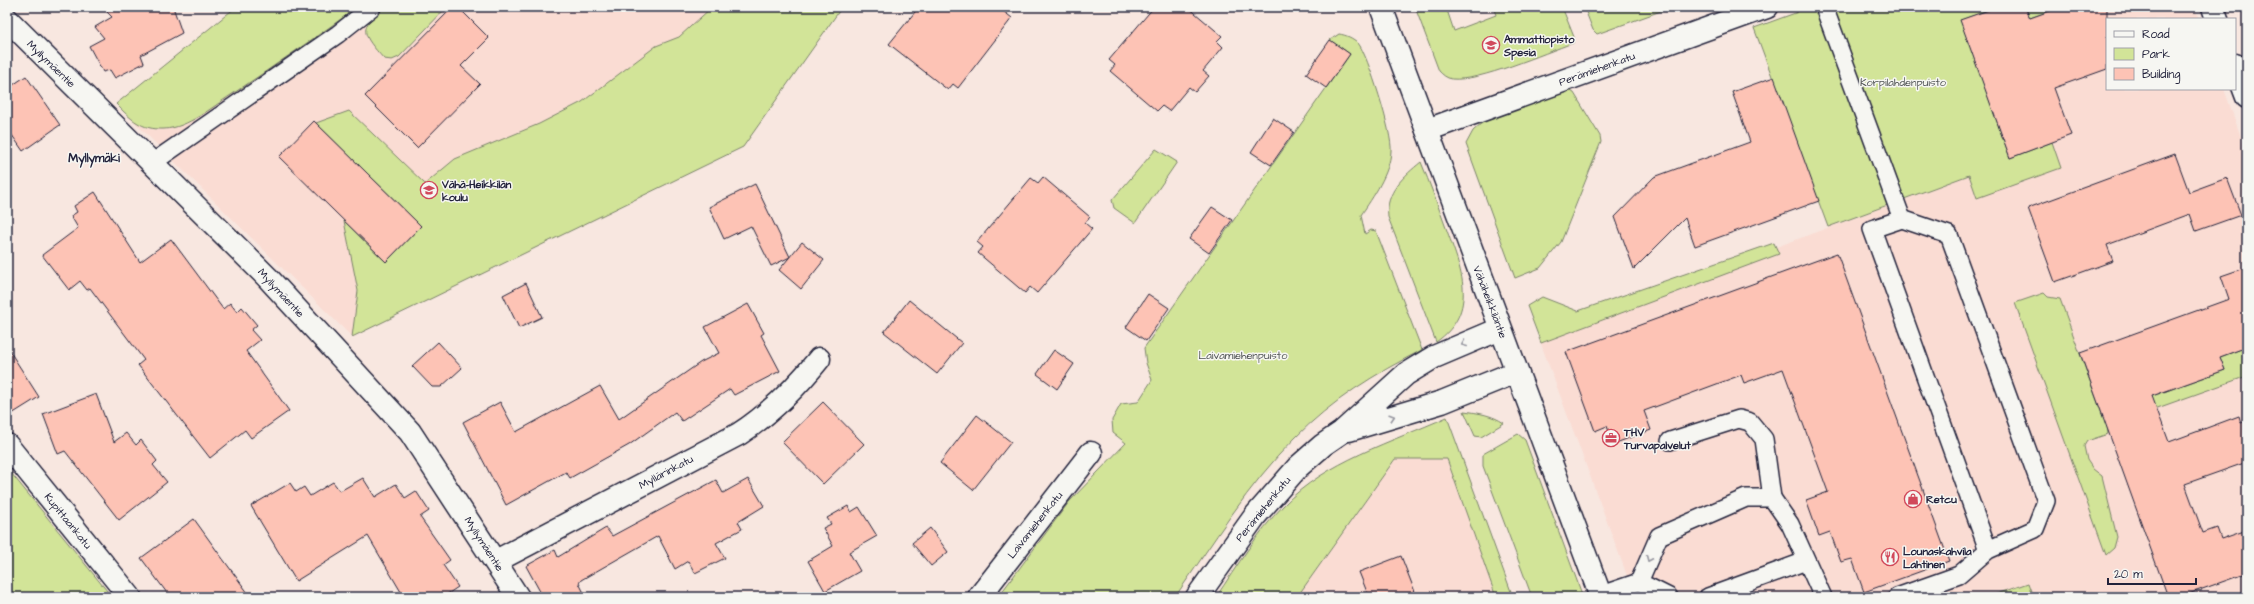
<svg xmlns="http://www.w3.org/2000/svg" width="2254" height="604" font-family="'Architects Daughter',sans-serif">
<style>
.built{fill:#fadcd3}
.green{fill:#d2e498;stroke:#7a836a}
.building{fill:#fdc3b5;stroke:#22223b}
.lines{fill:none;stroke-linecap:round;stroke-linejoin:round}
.lane-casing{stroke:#22223b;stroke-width:20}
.street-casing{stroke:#22223b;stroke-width:25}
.secondary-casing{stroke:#22223b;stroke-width:25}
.lane{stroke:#f6f6f2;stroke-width:17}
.street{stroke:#f6f6f2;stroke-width:22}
.secondary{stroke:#f6f6f2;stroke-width:22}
.oneway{stroke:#9797a0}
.labels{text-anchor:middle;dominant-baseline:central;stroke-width:3;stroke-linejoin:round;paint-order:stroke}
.poi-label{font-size:11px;font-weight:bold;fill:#22223b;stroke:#f6f6f2;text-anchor:start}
.street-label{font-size:11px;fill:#22223b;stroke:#f6f6f2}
.park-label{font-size:11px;fill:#4e5252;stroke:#f6f6f2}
.neighbourhood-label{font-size:12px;font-weight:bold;fill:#22223b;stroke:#f6f6f2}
</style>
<rect width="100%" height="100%" fill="#f8e7e0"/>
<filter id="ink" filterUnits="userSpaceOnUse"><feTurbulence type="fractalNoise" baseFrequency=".025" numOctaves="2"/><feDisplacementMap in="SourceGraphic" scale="8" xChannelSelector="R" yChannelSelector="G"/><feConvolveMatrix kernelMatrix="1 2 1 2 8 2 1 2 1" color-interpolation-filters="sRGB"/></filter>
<g filter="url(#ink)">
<g class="built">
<path d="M236,7h606l-99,140 -391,190 -236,-233z"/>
<path d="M1955,7h239l5,12h-92v70h117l23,65v443h-612l-97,-261 431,-161 9,23z"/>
<path d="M1395,459h52l49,138h-199z"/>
</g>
<g class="green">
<path d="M236,7h122c-42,30 -84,59 -127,88 -19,12 -43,33 -67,34 -23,1 -33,-10 -48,-25z"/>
<path d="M385,7h62l-48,50 -7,3 -8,-1c-22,-25 -27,-31 1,-52z"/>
<path d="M712,7h130l-99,140 -391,190 6,-46 -14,-70 42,41 35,-36 -105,-103 33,-12 76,73 30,-25 84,-35 43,-22 74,-56 23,-9z"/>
<path d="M1415,7h31l8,24 42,-16 -3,-8h69l12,30 -1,6c-29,10 -94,39 -121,36 -6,-1 -9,-4 -13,-8z"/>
<path d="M1584,7h88l-75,27 -4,-4z"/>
<path d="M1796,7h201l-36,13 49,138 42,-16 9,26 -84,30 -8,-23 -141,52 -74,-199 44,-16z"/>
<path d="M2025,7h36l-31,11z"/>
<path d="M1339,34c7,1 14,4 19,9 10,12 35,92 33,108 -1,22 -18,46 -30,64l4,19 6,-4 5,1 46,119c-46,23 -91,51 -127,88 -47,47 -82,105 -120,159h-177l71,-95 57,-59 -13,-10 -1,-13 9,-16 17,-2 14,-22 -6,-17 -2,-15 206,-294 -20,-14z"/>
<path d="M1569,90l5,3 26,43 1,6 -40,100 -21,26 -25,10 -49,-134 7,-13 11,-10z"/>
<path d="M1156,149l21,13 -42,61 -21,-15 -2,-8z"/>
<path d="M1421,162c9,22 17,44 25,66 15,41 34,83 -10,114l-48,-125c-3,-25 16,-41 33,-55z"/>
<path d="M1774,243l5,11 -238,89 -14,-37 15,-9 36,14z"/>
<path d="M2044,293l4,4 12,2 42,115 123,-44 -5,-13 27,-10v29l-140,50 1,8 -21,7 -3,5 3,14 6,9 9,7 15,61 -3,11 -8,7 -91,-252z"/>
<path d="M1464,411c15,2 28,4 40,12l-23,14 -6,-1z"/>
<path d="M1447,417l66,180h-17l-49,-138h-52l-98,138h-81c21,-31 41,-64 67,-91 43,-45 109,-64 164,-89z"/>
<path d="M1518,434l7,6 58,157h-51l-49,-131v-12z"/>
<path d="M7,468l105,129h-105z"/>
<path d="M2028,583l5,14h-45z"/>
</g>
<g class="building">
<path d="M102,7h71l9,26 -41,22 3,8 -29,15 -5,-8 -7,2 -14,-26 15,-8 -9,-11 17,-10z"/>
<path d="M453,7h5l31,31 -28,28 19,18 -63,64 -52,-52z"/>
<path d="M919,7h79l14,11 -54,70 -5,-4 -5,6 -59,-46z"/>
<path d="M1154,7h34l34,29 -5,5 6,6 -20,24 6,5 -14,16 -6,-5 -20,24 -7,-5 -5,5 -47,-40 5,-6 -6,-5z"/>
<path d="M1997,7h28l5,11 31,-11h46v62l-53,19 17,47 -61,23 -50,-138z"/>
<path d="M1330,40l20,14 -24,34 -20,-14z"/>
<path d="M26,76l34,49 -37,26 -16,-23v-39z"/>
<path d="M1774,77l45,124 -124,45 -10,-28 -51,51 -19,-52 39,-40 96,-35 -18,-50z"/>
<path d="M1273,118l21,14 -23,33 -20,-13z"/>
<path d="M314,121l107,105 -35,36 -107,-105z"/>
<path d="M2175,154l14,38 38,-14 14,37 -45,16 -6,-17 -83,31 6,16 -58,21 -27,-74z"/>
<path d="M1043,177l47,40 -5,6 7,6 -55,64 -7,-6 -5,6 -47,-40 5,-6 -6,-5 54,-64 7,5z"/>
<path d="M755,184l35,73 -19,9 -20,-40 -27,13 -15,-32z"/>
<path d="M95,192l45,70 31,-23 52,70 7,-6 7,9 5,-5 15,18 -6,5 9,10 -14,11 43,60 -38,27 -6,-8 -35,28 -72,-93 6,-5 -54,-72 -3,2 -7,-9 -11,9 -27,-35 36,-27 -7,-12 6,-4 -3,-6z"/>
<path d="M1212,207l20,13 -23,33 -20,-14z"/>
<path d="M802,242l22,18 -23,29 -22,-19z"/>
<path d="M1837,253l112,308 -85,31 -12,-33 -11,3 -11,-30 -11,4 -13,-36 22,-8 -45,-123 -39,14 -3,-8 -97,36 7,19 -38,14 -6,-18 -12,5 -29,-79z"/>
<path d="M2247,267v80l-27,10 5,13 -73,26 17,46 70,-26 2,7 6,-3v42l-62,22 18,49 14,-5 4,11 26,-9v43l-67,24h-12l-88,-244 149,-54 -8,-23z"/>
<path d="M526,283l16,34 -23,11 -16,-33z"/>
<path d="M1148,294l21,14 -23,33 -20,-14z"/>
<path d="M909,300l53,43 -25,31 -53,-42z"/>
<path d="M748,304l16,29 -3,2 19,36 -46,24 -4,-6 -48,32 -7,-9 -46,33 -59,33 -4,-6 -60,33 -43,-83 37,-20 16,30 84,-46 19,33 82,-57 18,-9 -14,-26z"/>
<path d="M438,342l24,26 -21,19h-9l-20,-21z"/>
<path d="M7,347l32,50 -32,20z"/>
<path d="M1054,350l20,14 -17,25 -20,-15z"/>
<path d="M96,394l18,48 12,-9 10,12 5,-5 16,21 -4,4 14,17 -48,38 -54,-69 -7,3 -15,-40z"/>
<path d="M823,402l41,42 -41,40 -41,-42z"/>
<path d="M977,415l34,27 -38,48 -33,-27z"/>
<path d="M363,478l12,19 21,-13 9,14 11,-7 13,20 -9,6 30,43 -7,5 15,22 -15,10h-39l-36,-61 -72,45 -45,-75 39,-23 6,9 8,-5 6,9 23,-14 7,9z"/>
<path d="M748,479l16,27 -26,16 4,7 -26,14 9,15 -30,15 -7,-12 -13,8 -17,-33 -77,44 -2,3 7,14h-43l-17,-31 29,-16 3,7 48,-29 6,8 104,-56 7,13z"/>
<path d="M848,506l3,6 8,-5 18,29 -28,16 11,19 -35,20 -17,-30 25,-15 -10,-18 8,-4 -4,-6z"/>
<path d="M194,519l23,32 34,46h-81l-29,-39z"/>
<path d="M930,528l18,24 -17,14 -19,-23z"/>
<path d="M1401,556l16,41h-48l-10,-25z"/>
</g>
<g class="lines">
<defs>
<g id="lane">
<path d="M1824,7l78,212"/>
<path d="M152,163l186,-129 34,-27"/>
<path d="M1670,441l69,-22 11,3 14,17 8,59"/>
<path d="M1639,582l20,-46 87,-38h26l18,26 33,73"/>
<path d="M1601,595l38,-13 30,15"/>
<path d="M1708,597l98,-36"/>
<path d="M1897,597l62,-22 29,-25 47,-21 11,-28 -97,-266 -47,-16 -30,10 116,321"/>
</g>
<g id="street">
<path d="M2213,7l4,12"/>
<path d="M7,19l260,258 143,155 108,165"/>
<path d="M2235,65l12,32"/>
<path d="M1427,130l340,-123"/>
<path d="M7,445l123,152"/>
<path d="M496,561l243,-127c32,-21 56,-45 80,-75"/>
<path d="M979,597l112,-144"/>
</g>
<g id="secondary">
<path d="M1381,7l220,590"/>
<path d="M1349,430l93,-28 74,-30"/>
<path d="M1197,597l58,-81 43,-49 25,-22 19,-13 64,-58 28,-17 66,-28"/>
</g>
</defs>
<use href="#lane" class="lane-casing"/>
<use href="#street" class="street-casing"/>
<use href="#secondary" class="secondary-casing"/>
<use href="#lane" class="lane"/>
<use href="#street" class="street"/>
<use href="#secondary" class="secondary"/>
</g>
<defs><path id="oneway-chevron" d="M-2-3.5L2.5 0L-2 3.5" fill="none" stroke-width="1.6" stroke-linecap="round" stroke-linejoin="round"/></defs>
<g class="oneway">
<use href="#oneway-chevron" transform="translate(1464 344) rotate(157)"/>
<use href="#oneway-chevron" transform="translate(1392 417) rotate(-17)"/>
<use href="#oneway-chevron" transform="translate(1649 559) rotate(113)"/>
</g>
</g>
<defs>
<symbol id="school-ring" viewBox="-11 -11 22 22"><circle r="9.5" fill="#f6f6f2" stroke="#d1495b" stroke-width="1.5"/><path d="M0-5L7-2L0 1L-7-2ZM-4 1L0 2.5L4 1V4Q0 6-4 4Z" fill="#d1495b"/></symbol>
<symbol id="office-ring" viewBox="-11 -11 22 22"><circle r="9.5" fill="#f6f6f2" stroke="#d1495b" stroke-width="1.5"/><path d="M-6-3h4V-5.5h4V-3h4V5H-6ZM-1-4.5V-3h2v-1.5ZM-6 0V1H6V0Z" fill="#d1495b"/></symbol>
<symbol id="shop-ring" viewBox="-11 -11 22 22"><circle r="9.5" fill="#f6f6f2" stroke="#d1495b" stroke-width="1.5"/><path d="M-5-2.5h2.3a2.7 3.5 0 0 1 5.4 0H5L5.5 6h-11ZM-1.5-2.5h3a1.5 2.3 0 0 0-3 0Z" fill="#d1495b"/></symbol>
<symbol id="restaurant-ring" viewBox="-11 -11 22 22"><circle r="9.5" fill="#f6f6f2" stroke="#d1495b" stroke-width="1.5"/><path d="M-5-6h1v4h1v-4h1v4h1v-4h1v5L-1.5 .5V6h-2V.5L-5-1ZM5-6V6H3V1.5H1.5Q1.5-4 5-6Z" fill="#d1495b"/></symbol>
</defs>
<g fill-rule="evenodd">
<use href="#school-ring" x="1481" y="35" width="20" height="20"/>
<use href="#school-ring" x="419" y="180" width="20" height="20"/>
<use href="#office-ring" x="1601" y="428" width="20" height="20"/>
<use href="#shop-ring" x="1903" y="489" width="20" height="20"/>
<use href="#restaurant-ring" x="1880" y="547" width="20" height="20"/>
</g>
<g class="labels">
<g class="poi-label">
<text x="1504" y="39">Ammattiopisto<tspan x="1504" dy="13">Spesia</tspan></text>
<text x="442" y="184">Vähä-Heikkilän<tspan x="442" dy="13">koulu</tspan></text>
<text x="1624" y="432">THV<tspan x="1624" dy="13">Turvapalvelut</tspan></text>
<text x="1926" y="499">Retcu</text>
<text x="1903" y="551">Lounaskahvila<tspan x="1903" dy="13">Lahtinen</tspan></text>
</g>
<g class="street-label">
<text transform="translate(51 64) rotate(44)">Myllymäentie</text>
<text transform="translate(1597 69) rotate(-20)">Perämiehenkatu</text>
<text transform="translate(281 293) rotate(47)">Myllymäentie</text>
<text transform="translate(1490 302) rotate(69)">Vähäheikkiläntie</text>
<text transform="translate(666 472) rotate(-28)">Myllärinkatu</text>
<text transform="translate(1263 509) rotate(-51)">Perämiehenkatu</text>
<text transform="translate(68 521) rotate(51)">Kupittaankatu</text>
<text transform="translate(1035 525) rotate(-52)">Laivamiehenkatu</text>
<text transform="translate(484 544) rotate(57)">Myllymäentie</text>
</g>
<g class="park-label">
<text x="1903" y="82">Korpilahdenpuisto</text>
<text x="1243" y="355">Laivamiehenpuisto</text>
</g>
<g class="neighbourhood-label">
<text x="94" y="158">Myllymäki</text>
</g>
</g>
<rect width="2254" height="604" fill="none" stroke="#f6f6f2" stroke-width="24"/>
<rect x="12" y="12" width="2230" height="580" fill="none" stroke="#22223b" stroke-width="1.5" filter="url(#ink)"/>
<rect x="2106" y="18" width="130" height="72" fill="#f6f6f2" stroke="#a1a1a9"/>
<rect x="2114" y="31" width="20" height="6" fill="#f6f6f2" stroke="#a1a1a9"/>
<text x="2142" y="38" font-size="12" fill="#22223b">Road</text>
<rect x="2114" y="48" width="20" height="12" fill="#d2e498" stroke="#a1a1a9"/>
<text x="2142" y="58" font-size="12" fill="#22223b">Park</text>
<rect x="2114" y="68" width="20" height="12" fill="#fdc3b5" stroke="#a1a1a9"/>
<text x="2142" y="78" font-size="12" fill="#22223b">Building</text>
<path d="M2108 578v6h88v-6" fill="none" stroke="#22223b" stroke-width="2"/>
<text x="2114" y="578" font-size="12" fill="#22223b" stroke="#f6f6f2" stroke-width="3" paint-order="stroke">20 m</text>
</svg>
